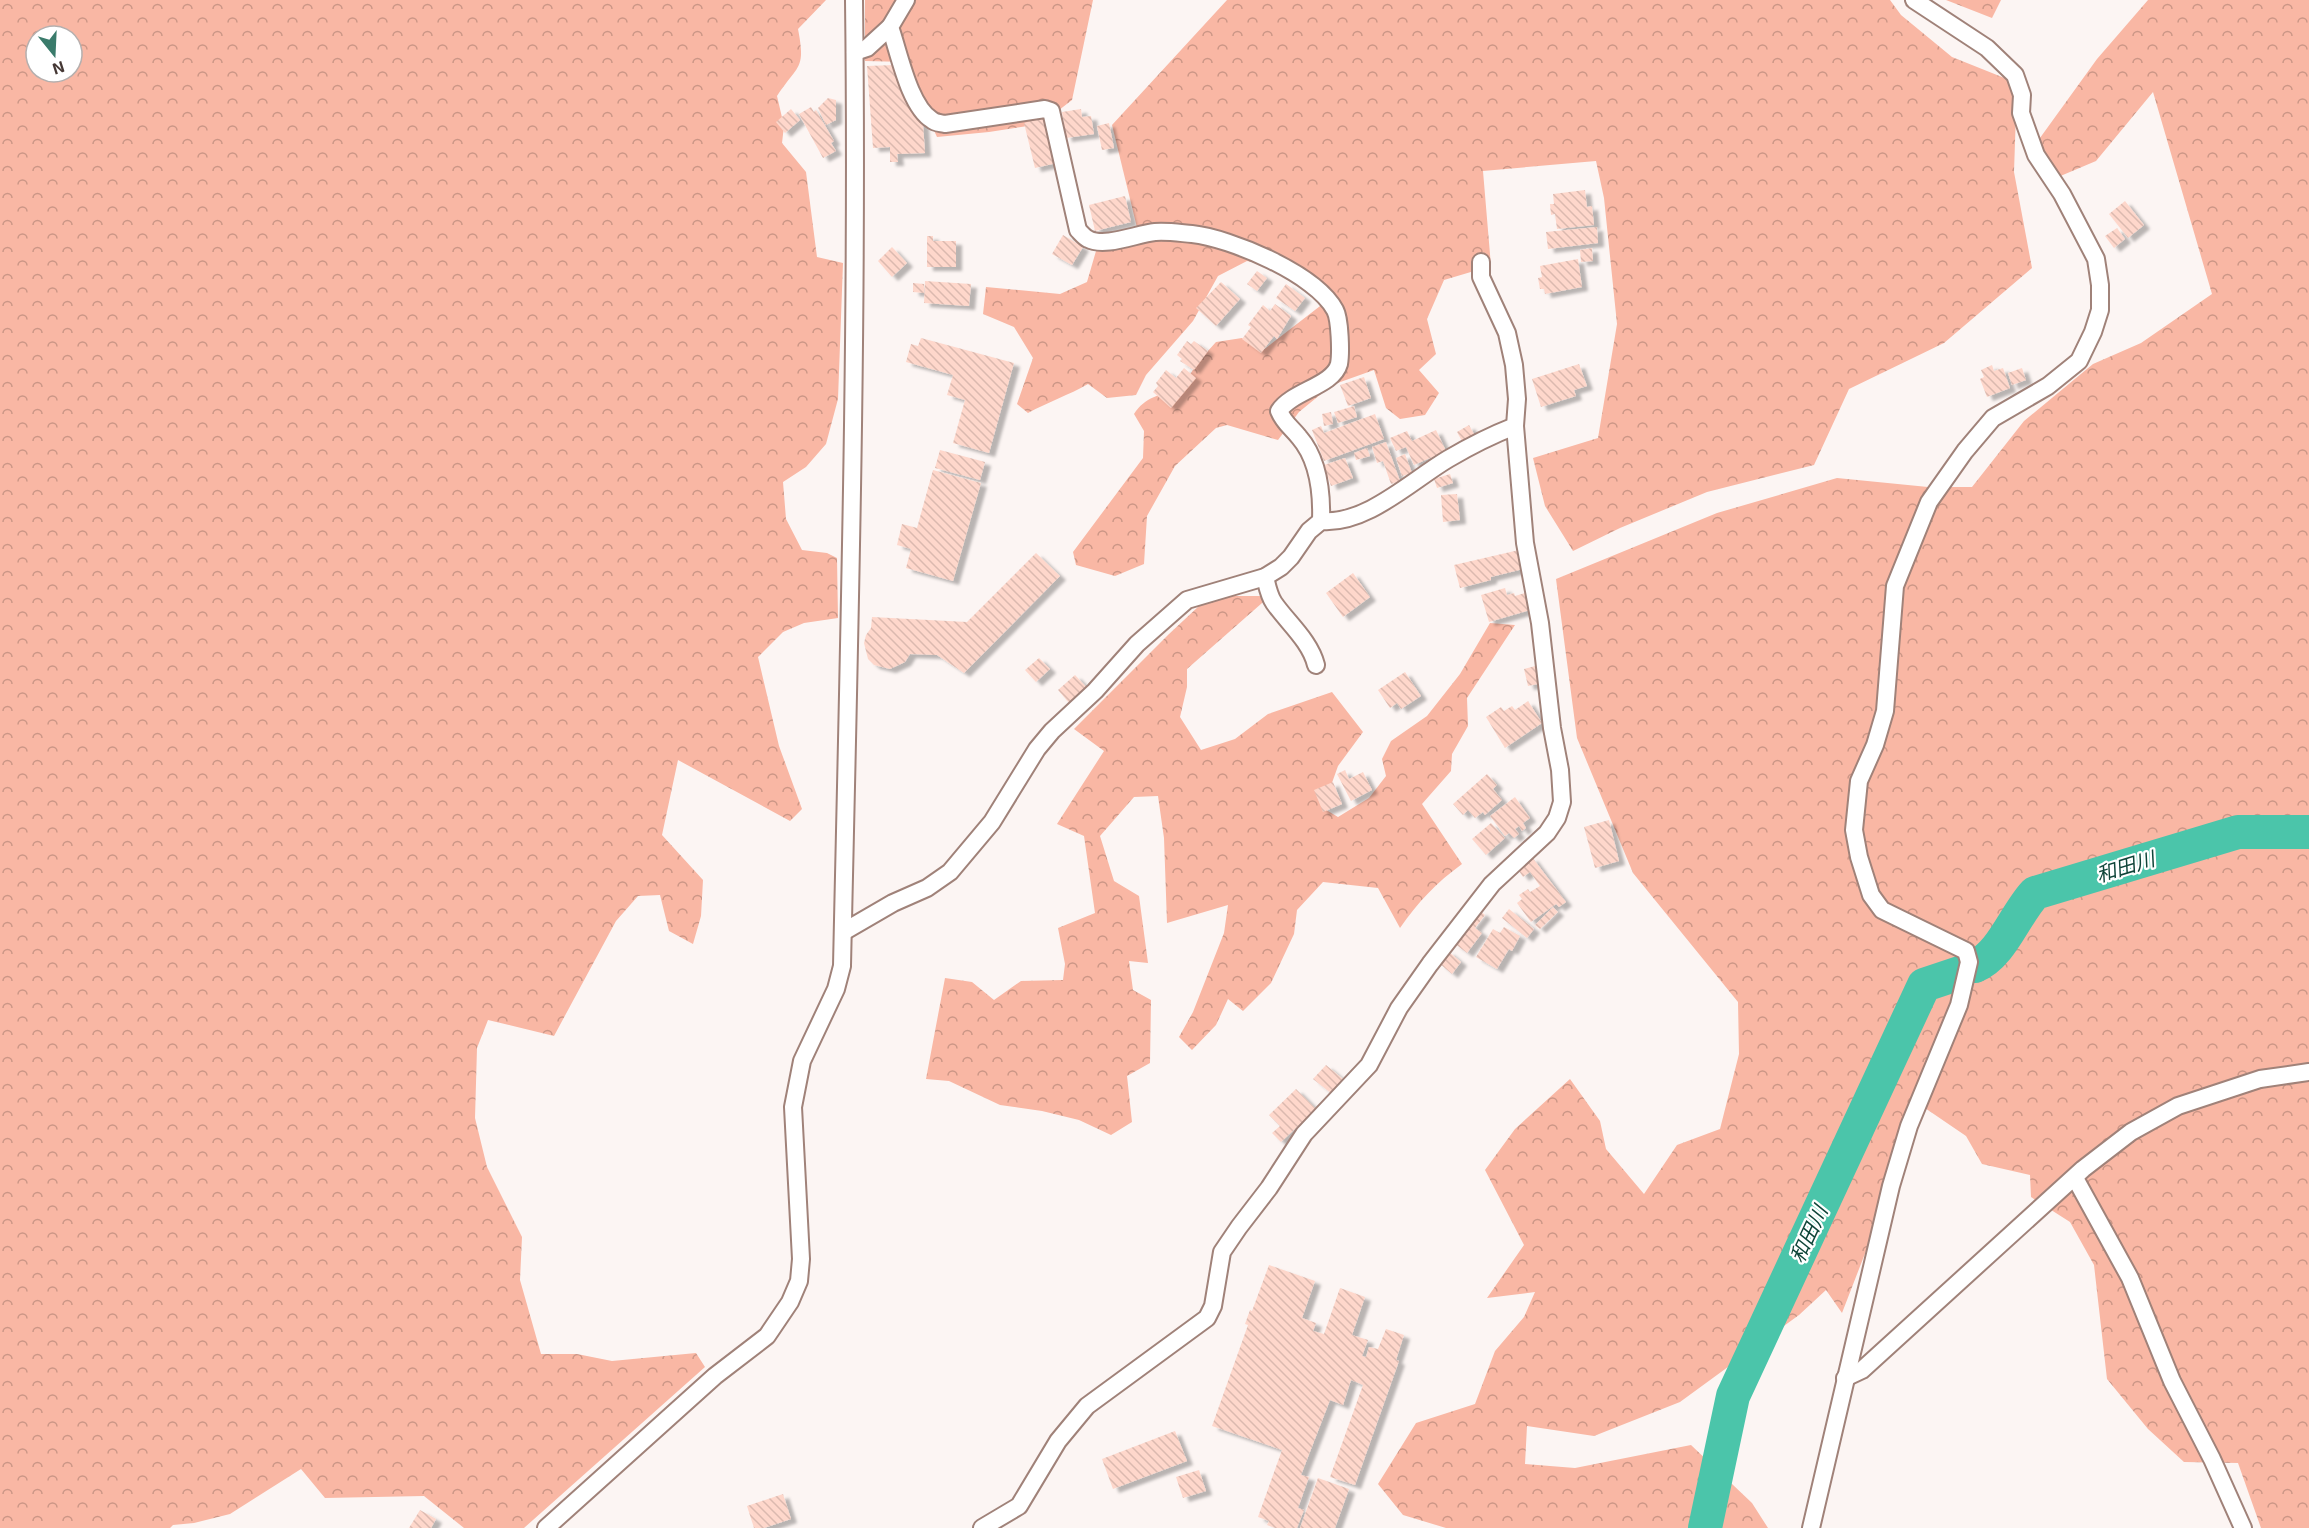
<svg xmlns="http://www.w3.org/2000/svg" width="2309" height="1528" font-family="'Exo 2','Noto Sans JP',sans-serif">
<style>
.forest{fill:url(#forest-crowns);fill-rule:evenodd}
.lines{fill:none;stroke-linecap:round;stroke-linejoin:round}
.river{stroke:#4bc5aa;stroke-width:34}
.building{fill:url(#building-back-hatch);filter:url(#shadow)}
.minor-casing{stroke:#a08279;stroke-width:20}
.minor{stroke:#fff;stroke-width:16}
.labels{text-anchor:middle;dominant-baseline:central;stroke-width:4.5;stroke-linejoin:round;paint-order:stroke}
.water-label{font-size:20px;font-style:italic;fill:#0f4539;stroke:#fff}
</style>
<defs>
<pattern id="forest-crowns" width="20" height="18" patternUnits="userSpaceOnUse" patternTransform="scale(1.5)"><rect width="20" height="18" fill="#f9b7a4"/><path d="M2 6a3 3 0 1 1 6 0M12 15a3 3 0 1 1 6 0" fill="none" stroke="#cb9686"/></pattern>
<pattern id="building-back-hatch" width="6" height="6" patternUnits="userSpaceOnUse" patternTransform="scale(1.5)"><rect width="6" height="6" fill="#fed7cb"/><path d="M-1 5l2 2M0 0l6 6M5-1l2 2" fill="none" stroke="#dbb9af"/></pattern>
<filter id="shadow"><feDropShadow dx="6" dy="4" stdDeviation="1.5" flood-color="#0004"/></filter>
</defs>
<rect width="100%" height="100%" fill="#fcf5f3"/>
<g class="forest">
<path d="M0,0h826l-28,29c8,41 0,35 -21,67l7,30 -2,17 24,29 11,85 26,6 -5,136 -12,45 -20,23 -23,15 3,37 16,31 25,3 10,5 1,60 -34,5 -21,9 -25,25 21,89 23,63 -12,12 -112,-61 -16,75 41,45 -2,36 -8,28 -24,-13 -9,-36 -22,1 -22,25 -62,115 -66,-16 -11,28 -2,70 12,49 35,70 -2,43 21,74h36l35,7 84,-8 9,14 -181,161h-60l-40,-32 -99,2 -24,-29 -71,45 -36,9 -21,2 -3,3h-170zM36,36h36v36h-36z"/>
<path d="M865,0h228l-21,100 -31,24 -52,8 -52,5 -19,-41 -12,-34 -41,-1z"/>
<path d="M1227,0h663l11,15 51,42 65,26 -3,89 18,96 -88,75 -95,46 -35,76 -107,27 -87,36 -47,23 -28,-45 -12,-48 65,-20 19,-114 -13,-126 -8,-37 -113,10 8,95 -47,14 -17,39 9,35 -17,16 20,23 -14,22 -25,4 -14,-11 -12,-38 -42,15 -33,27 -21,28 -51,-15 -11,3 -41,38 -28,50 -3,48 -29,12 -39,-11 -3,-13 70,-94 1,-27 -10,-17c11,-17 26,-20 46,-24l18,-28 18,-20 26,-4 20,13 62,-48 -36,-33 -41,-9 -29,15 -25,45 -47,54 -10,20 -29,3 -19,-14c-19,11 -40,18 -60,29l-11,-9 16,-46 -19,-31 -31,-13 3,-27 74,7 27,-12 9,-31 44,-11 -28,-115z"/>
<path d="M1946,0h55l-9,18z"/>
<path d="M2148,0h161v1528h-48l-23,-65 -54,-1 -36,-33 -41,-50 -13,-114 -24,-43 -39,-25 -1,-22 -48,-11 -16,-28 -44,-30 -80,207 -16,-23 -27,25 -119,87 -86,34 -67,-10 -2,38 50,4 116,-23 61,58 16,25h-322l-43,-13 -25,-31 38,-61 59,-19 20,-53 29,-34 11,-25 -48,6 37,-53 -39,-75 30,-41 55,-50 30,42 6,28 38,45 33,-49 43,-16 19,-75 -1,-52 -105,-129 -56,-135 -21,-159 161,-66 120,-35 91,9h44l52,-66 69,-57 48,-21 71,-49 -59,-202 -57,69 -45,19 -19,-31 65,-90z"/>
<path d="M1231,596h39l-83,73v18l-7,30 21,33 34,-11 33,-25 64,-22 31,40 -25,34 -15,42 15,9 31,-19 17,-22 -4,-17 9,-18 36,-25 33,-42 30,-51 25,2 -48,73 1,28 -16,28 -1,17 -29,33 40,60c-26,19 -44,38 -62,64l-22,-40 -55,-6 -26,28 -3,24 -23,49 -28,28 -15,-12 -12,26 -24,25 -13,-13 14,-25 31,-79 4,-28 -61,18 -3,-85 -6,-42 -24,1 -34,39 14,45 25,15 9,67 -19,-2 4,29 18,10 -1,63 -23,13 5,46 -21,13 -32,-15 -37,-9 -42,-6 -51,-24 -23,-2 19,-101 27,4 22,18 27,-19 42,-1 2,-16 -7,-36 37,-15 -11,-77 -27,-12 47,-73 -30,-22 95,-95 30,-28z"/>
</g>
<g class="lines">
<g class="river">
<path d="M1975,966c27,-11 40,-52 60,-73l203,-61h71"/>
<path d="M1705,1528l28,-132 191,-411 36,-12"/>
</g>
</g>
<g class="building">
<path d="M894,65l13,39 16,20 2,29 -28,1 1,8h-8v-15l-17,1 -6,-82z"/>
<path d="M828,98l8,2v20l-10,5 -8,-17z"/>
<path d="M811,107l3,5 2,-2 18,31 -3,2 5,8 -13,7 -24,-44z"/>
<path d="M791,109l9,11 -15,13 -9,-11z"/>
<path d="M1081,109l1,8 9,-1 3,18 -28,4 -4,-26z"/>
<path d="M1045,117l12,46 -22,5 -11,-45z"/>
<path d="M1109,123l5,25 -12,2 -5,-24z"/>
<path d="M1585,190l2,17 5,-1 2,19 -37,4 -2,-15 -4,1 -1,-11h4l-1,-10z"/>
<path d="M1125,196l6,26 -36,9 -6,-26z"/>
<path d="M2125,201l19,24 -16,13 -19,-24z"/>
<path d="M1597,227l1,16 -50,6 -2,-17z"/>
<path d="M2117,228l8,11 -11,9 -9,-12z"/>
<path d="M1063,235l20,12 -11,18 -20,-11z"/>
<path d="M927,236h6v5h23v26h-29z"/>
<path d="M892,247l15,16 -15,14 -14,-16z"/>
<path d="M1592,248l1,13 -12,1 -1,-12z"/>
<path d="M1578,259l4,28 -37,7 -1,-5h-4l-2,-11 4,-1 -2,-11z"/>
<path d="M1257,271l10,7 -10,13 -10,-7z"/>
<path d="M925,281l46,3 -2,22 -45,-3z"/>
<path d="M1221,282l19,17 -24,27 -20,-18z"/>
<path d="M913,283l11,1v9l-11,-1z"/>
<path d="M1286,284l19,14 -10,13 -19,-13z"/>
<path d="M1275,304l16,12 -14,23 -3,-3 -13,17 -19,-14 9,-12 -3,-2 15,-20 7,6z"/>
<path d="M921,338l93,25 -25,90 -36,-10 12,-43 -18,-5 6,-20 -47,-13 5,-18 7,2z"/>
<path d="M1187,341l4,3 3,-3 14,10 -14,19 -14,-9 2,-2 -5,-4z"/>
<path d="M1579,364l8,22 -13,4 2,6 -35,11 -9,-28z"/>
<path d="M1992,365l2,6 9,-3 7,20 -23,9 -7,-18 4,-2 -3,-7z"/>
<path d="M1184,368l12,10 -25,30 -18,-16 5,-6 -2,-3 10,-13 10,8z"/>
<path d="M2022,368l4,12 -14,5 -4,-12z"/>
<path d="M1364,377l7,21 -23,8 -8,-21z"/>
<path d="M1354,406l3,11 -19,6 -4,-11z"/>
<path d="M1331,412l2,12 -9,2 -2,-12z"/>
<path d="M1375,414l9,25 -60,22 -12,-31 9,-4 3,7z"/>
<path d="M1469,425l6,11 -12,7 -6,-11z"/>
<path d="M1436,430l10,21 -32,14 -8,-18 -10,4 -6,-13 17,-7 5,10z"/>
<path d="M1386,442l14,39 -9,3 -8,-23 -6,2 -5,-16z"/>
<path d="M1367,448l3,8 -14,4 -2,-7z"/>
<path d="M940,450l45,12 -5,18 -45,-12z"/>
<path d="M1405,454l7,19 -10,3 -6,-18z"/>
<path d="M1345,458l8,20 -22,8 -7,-21z"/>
<path d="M933,470l48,13 -28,98 -47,-13 5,-19 -14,-4 5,-21 15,4z"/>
<path d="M1450,474l3,9 -16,5 -3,-9z"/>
<path d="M1457,494l3,26 -17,2 -2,-27z"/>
<path d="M1519,550l4,19 -32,8v3l-31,8 -6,-23z"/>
<path d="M1036,553l24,23 -96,97 -27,-18 -27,-1 -5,8 -15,7 -16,-4 -6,-6 -4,-16 2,-8 5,-7 1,-11 95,5z"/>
<path d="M1353,573l17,24 -27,20 -17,-24z"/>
<path d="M1505,588l2,7 7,-2 1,3 10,-3 5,17 -41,12 -8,-27z"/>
<path d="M1039,658l11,11 -14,13 -11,-12z"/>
<path d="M1539,665l4,18 -15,3 -4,-17z"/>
<path d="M1405,672l16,24 -20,13 -4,-6 -7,5 -12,-18z"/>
<path d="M1075,675l13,14 -18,15 -12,-14z"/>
<path d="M1528,701l14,22 -37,25 -19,-31 15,-10 3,4 8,-5 3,4z"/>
<path d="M1345,770l4,9 14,-7 9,18 -21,11 -14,-27z"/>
<path d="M1487,774l10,11 -4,4 9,11 -17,15 -2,-3 -8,6 -7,-8 -5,5 -10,-11z"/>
<path d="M1333,782l9,22 -19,8 -9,-22z"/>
<path d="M1515,797l15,21 -7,5 3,5 -4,3 -3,-5 -4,3 4,5 -5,4 -5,-5 -4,3 -15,-20z"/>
<path d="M1609,820l10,41 -24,7 -11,-41z"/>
<path d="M1491,823l14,15 -19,17 -14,-16z"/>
<path d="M1532,857l34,45 -7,5 -3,-3 -25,18 -14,-19 5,-4 -3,-4 9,-6 2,3 10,-6 -10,-14 -7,5 -6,-9z"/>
<path d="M1553,907l5,5 -18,17 -5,-4z"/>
<path d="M1509,909l25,20 -7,9 -25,-20z"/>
<path d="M1480,911l5,4 -10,13 7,5 -15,20 -13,-10z"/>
<path d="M1504,927l16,9 -8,15 -3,-2 -12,20 -21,-12 17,-28 7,4z"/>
<path d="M1448,951l13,11 -9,12 -13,-11z"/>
<path d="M1326,1065l18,15 -12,14 -19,-15z"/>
<path d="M1296,1089l20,20 -35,33 -9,-9 8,-7 -11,-11z"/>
<path d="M1269,1265l46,16 -13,37 14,5 -3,8 11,3 16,-46 25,9 -13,38 16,5 -6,16 4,1 3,-10 9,2 8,-20 18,6 -8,25 3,1 -44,124 -25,-8 33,-92 -12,-5 -8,25 -13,-5 -29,75 8,2 -11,31 6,2 -7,18h-22l-8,-3 2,-4 -11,-4 24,-67 -70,-24 36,-101 -3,-1 5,-14 2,1z"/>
<path d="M1175,1431l12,30 -74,28 -11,-30z"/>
<path d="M1199,1470l7,21 -23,7 -7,-21z"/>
<path d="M1318,1478l31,11 -14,39h-35z"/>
<path d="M783,1494l8,25 -27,9h-10l-7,-22z"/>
<path d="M420,1510l16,9 -5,9h-22z"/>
</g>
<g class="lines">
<defs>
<g id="minor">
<path d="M906,0l-16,27c9,25 19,79 42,93 3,3 9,3 13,4l100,-15 6,2 27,119c3,3 6,7 10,9 17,9 48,-5 67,-7 12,-1 25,1 37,2 38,4 124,40 143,76 5,9 6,43 4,54 -6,22 -47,27 -60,47 5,12 12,16 20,26 20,23 23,55 22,84"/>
<path d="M855,52l12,-4 23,-21"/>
<path d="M1265,577c2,8 4,19 9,26 14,20 36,38 42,62"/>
<path d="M843,932l50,-29 34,-15 23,-16 42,-50 45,-73 15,-18 43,-40 42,-47 50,-44 78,-23 16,-10 10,-10 18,-26 12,-10c45,4 90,-40 127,-62 22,-13 44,-24 67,-33l2,-27 -3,-34 -7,-32 -26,-56v-15"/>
<path d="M2075,1178l55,100 42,103 40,78 31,69"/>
<path d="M1845,1378l17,-8 221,-201 48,-37 47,-26 82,-27 49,-7"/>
<path d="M546,1528l169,-152 52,-40 23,-34 9,-21 2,-22 -8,-152 9,-46 34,-72 6,-23c7,-322 16,-644 12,-966"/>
<path d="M982,1528l37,-22 39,-65 29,-35 120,-88 6,-12 9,-54 17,-25 30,-39 35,-54 65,-69 30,-57 31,-44 62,-80 55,-51 10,-15 5,-16 -2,-32 -8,-42 -12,-105 -15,-80 -10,-117"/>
<path d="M1811,1528l80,-342 18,-60 50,-121 10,-43 -3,-11 -84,-41 -11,-15 -12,-38 -5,-27 5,-49 16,-36 10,-34 10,-125 34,-84 36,-51 28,-33 55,-32 31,-25 14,-29 7,-22v-25l-4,-26 -34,-65 -26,-39 -15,-42 1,-18 -7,-20 -28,-27 -73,-48"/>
</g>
</defs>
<use href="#minor" class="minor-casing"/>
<use href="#minor" class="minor"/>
</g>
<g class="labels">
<g class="water-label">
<text transform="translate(2125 866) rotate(-17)">和田川</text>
<text transform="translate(1808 1234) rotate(-65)">和田川</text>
</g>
</g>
<g transform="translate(54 54) rotate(162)"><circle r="28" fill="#ffffff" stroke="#b5afae" stroke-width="1.5"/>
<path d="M0-4.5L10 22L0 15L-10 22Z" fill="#3a7b6b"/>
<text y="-9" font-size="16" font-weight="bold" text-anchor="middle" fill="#453835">N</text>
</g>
</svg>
